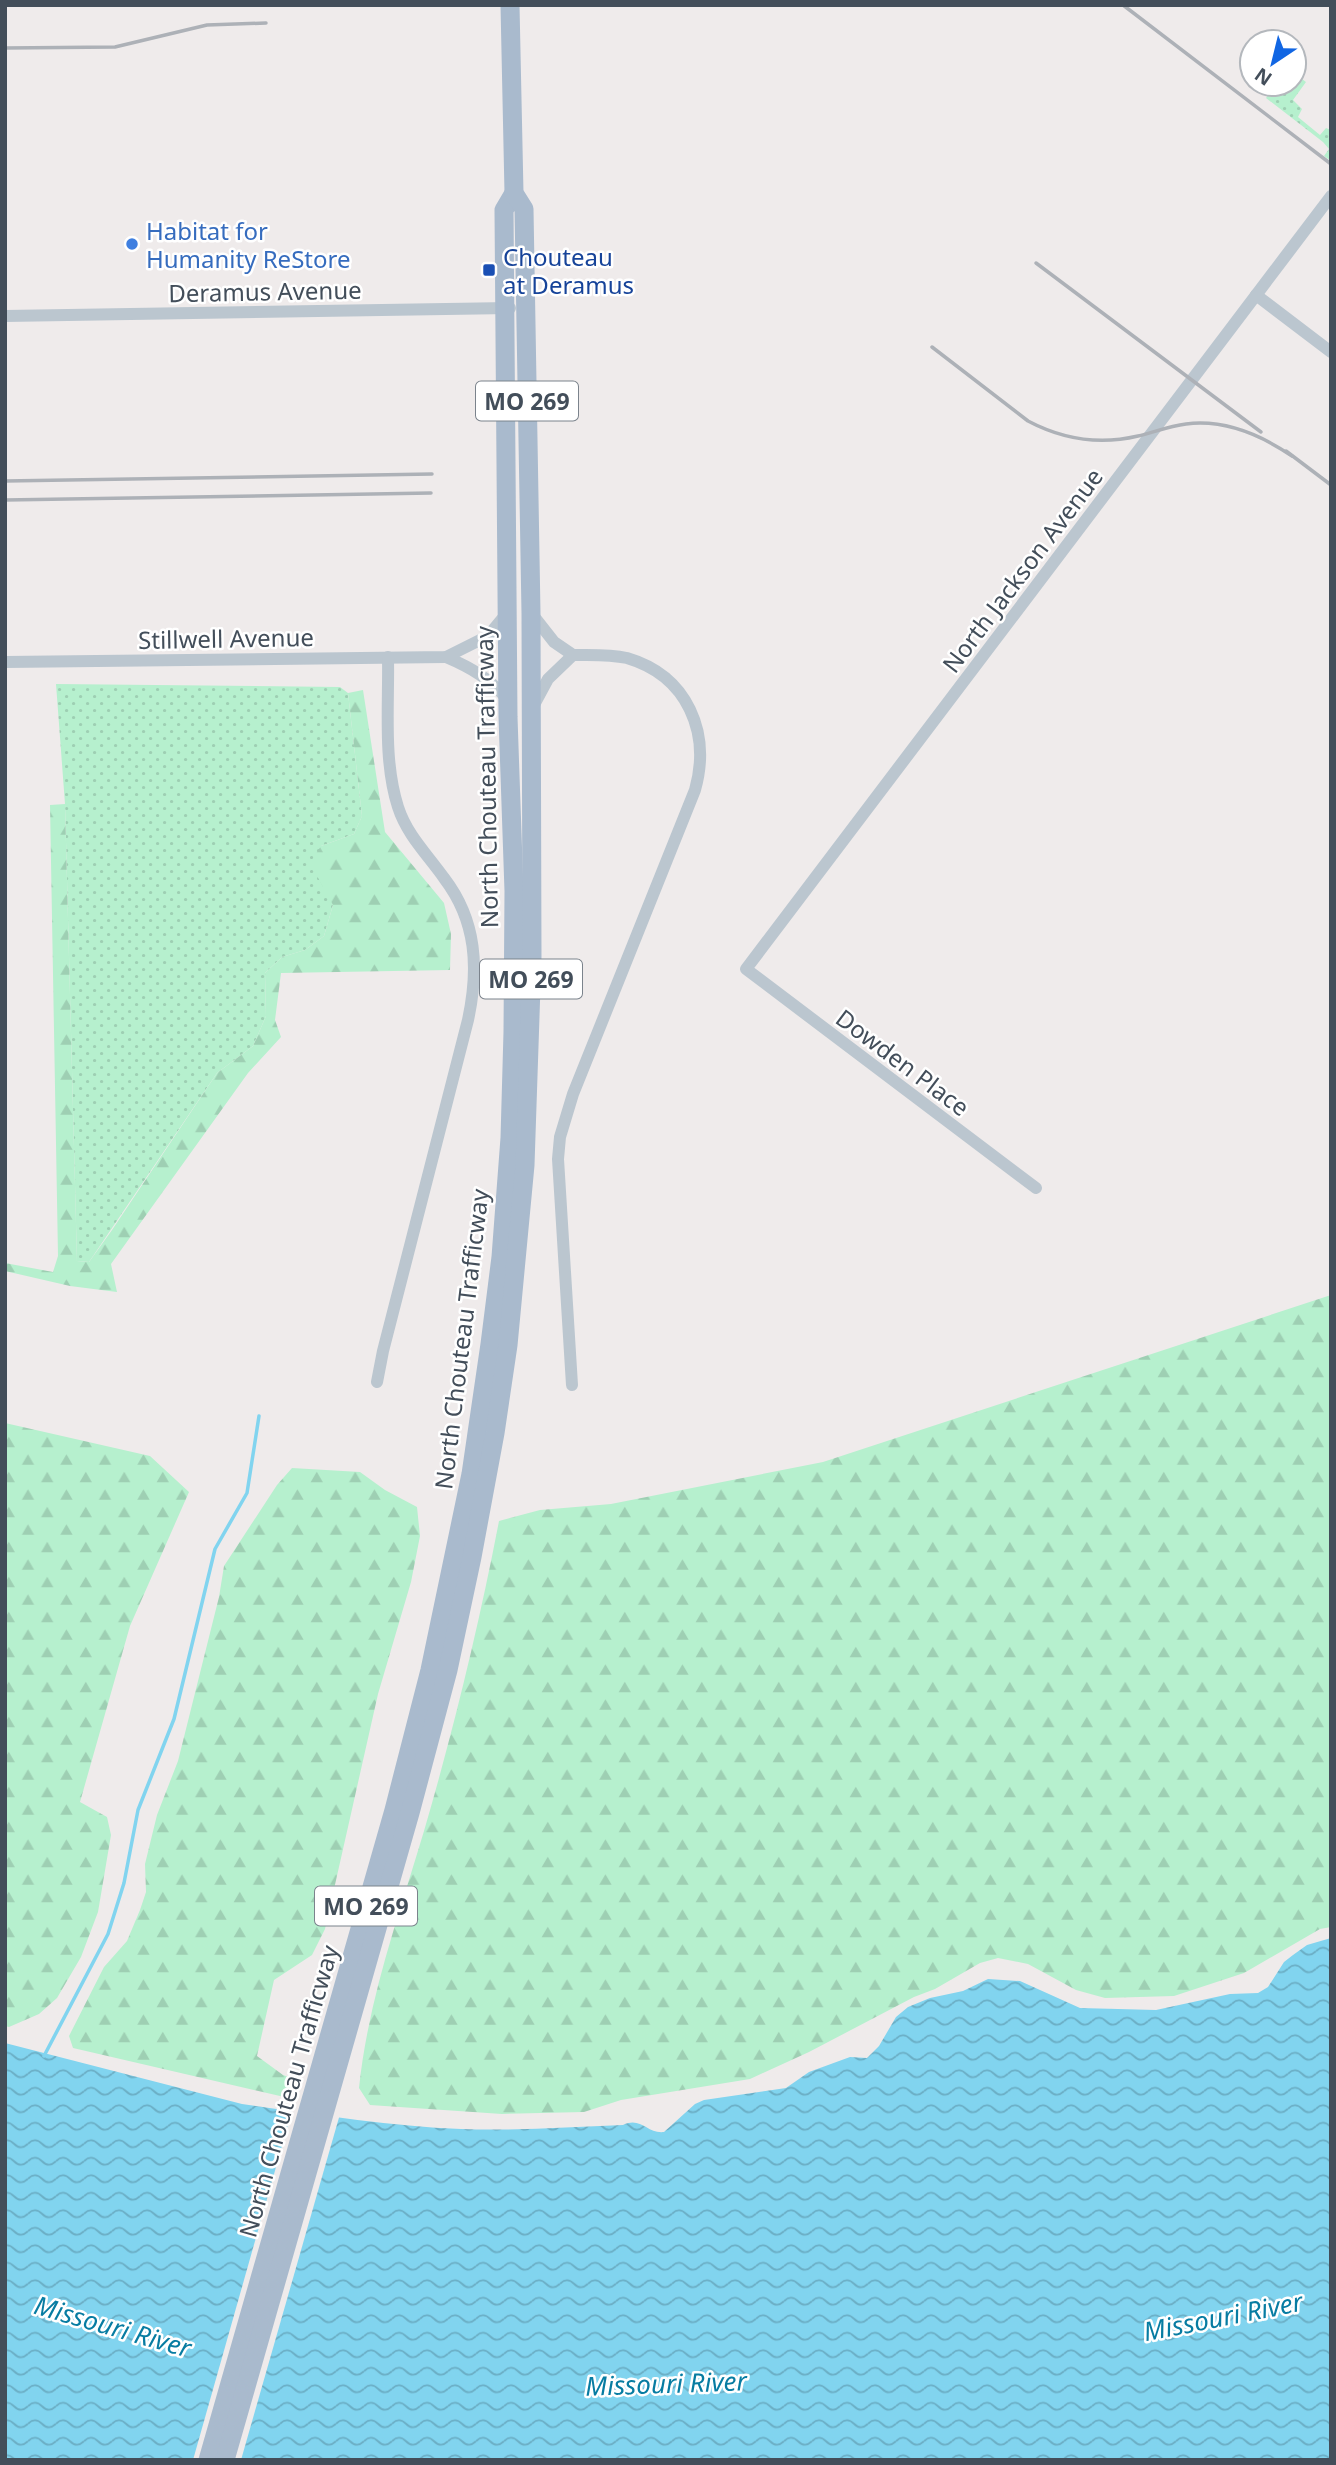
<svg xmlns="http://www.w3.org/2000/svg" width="1336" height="2465" font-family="'Noto Sans',sans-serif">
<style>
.grass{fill:url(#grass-dots)}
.forest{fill:url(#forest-firs)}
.water{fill:url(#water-waves)}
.pier{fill:#efebeb}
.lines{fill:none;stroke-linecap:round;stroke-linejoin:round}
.stream{stroke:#81d4ef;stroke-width:3.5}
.minor{stroke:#bbc6cf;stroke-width:12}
.primary{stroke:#a9bacd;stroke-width:19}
.rail{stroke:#adb1b7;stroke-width:3.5}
.shop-dot{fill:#3f7fe0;stroke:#fff;stroke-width:2.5}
.transit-dot{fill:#1a4fb4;stroke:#fff;stroke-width:2.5}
.labels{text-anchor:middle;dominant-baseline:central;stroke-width:5;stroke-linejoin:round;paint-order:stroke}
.shield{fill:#fff;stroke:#7b838c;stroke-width:2}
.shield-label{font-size:23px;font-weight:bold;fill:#434e5a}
.shop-label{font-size:24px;fill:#366cbe;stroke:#fff;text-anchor:start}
.transit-label{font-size:24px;fill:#164399;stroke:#fff;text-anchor:start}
.street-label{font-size:24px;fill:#434e5a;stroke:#fff}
.water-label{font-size:26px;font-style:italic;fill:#077ca2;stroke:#fff}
</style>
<defs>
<pattern id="grass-dots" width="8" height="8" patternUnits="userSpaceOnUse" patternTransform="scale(1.75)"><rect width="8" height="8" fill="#b6f0ce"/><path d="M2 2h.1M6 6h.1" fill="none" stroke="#9ecfb3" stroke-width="1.8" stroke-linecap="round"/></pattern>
<pattern id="forest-firs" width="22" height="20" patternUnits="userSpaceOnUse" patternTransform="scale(1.75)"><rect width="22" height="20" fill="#b6f0ce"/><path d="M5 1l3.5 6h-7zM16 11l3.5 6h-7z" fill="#9ecfb3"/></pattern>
<pattern id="water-waves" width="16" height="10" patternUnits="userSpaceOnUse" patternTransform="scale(1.75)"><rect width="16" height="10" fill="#81d4ef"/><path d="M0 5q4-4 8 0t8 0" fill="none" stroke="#6baec5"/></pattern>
</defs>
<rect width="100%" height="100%" fill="#efebeb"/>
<g class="grass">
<path d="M1294,73l12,9 -13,18 9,9 -4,8 22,18 6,-7 5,2v31l-7,-5 5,-7 -6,-7 -57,-44 8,-11 -3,-3h23z"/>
<path d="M56,684l284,3 8,6 14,123 -8,18 -33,12 12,59 -9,31 -19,14 -23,7 -17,16 1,43 -13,30 -36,27 -128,189 -12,-1 -12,-457z"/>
</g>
<g class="forest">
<path d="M363,690l22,142 59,71 7,31 -1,36 -169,3 -6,47 6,17 -33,36 -137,191 6,28 -47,-6 -65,-15v-8l48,9 5,-16 -8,-451 15,-1 12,457 12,1 23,-32 105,-157 36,-27 13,-30 -1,-43 17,-16 23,-7 19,-14 9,-31 -23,-42 11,-17 33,-12 8,-18 -14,-123z"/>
<path d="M1331,1295v632l-11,2 -76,44 -70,23 -69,2 -29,-8 -48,-26 -30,-6 -18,5 -45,26 -21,8 -105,55 -59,27 -129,21 -37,12 -82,2 -132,-9 -11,-17c9,-88 40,-173 65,-257 30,-103 55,-206 75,-310l41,-11 71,-6 212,-42z"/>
<path d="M5,1423l145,33 39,36 -59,134 -50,176 27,15 4,18 -13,77 -17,45 -24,41 -18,16 -30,13 -4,-1z"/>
<path d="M292,1468l68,4 25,18 32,17 3,29 -9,46 -33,112 -53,235 -13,26 -38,25 -17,76 26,19 14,5 -4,19 -220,-51 -4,-12 35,-69 23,-26 13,-31 6,-18 -1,-28 12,-49 21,-54 41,-164 5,-31 53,-81z"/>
</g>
<path class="water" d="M1331,1938v522h-1326v-417l237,61c73,10 146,22 219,25 54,2 108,-2 162,-4 18,-9 24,9 41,7l31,-28 9,-4 82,-12 23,-16 41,-15 17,1 12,-12 17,-29 12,-10 22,-9 33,-7 25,-12 32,2 60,27 76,2 74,-16 28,-1 10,-6 16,-25 9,-7 14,-10z"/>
<path class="pier" d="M293,2107l47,7 -99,346h-48z"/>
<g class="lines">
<path class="stream" d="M44,2056l64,-122 16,-51 14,-73 36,-91 41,-170 32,-56 12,-77"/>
<g class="minor">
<path d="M1256,295l75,57"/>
<path d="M5,316l505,-8"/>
<path d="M532,614l22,28 19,13"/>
<path d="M446,657c26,11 44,22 62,43"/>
<path d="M5,662l441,-5 42,-21 19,-23"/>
<path d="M534,705l14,-26 25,-24c18,0 36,-1 54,3 61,18 84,75 68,132l-122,304 -13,43 -2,22 14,226"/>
<path d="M1036,1188l-290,-219 585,-773"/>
<path d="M377,1382l6,-31 85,-331c11,-51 9,-99 -24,-142 -17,-24 -37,-43 -46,-71 -15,-47 -9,-101 -10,-150"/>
</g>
<g class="primary">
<path d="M208,2460l186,-650 36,-140 41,-196 19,-130 11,-87 9,-119 3,-106 1,-141 -6,-174 -4,-507 10,-17"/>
<path d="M225,2460l185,-647 38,-143 24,-113 23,-124 13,-88 17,-180 7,-208 -1,-344 -7,-404 -10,-16 -4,-188"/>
</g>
<g class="rail">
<path d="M1123,5l208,159"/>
<path d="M5,48l110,-1 92,-22 59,-2"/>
<path d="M1036,263l225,169"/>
<path d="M932,347l96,74c34,18 72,24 110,15 16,-4 32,-10 48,-12 39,-5 75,11 106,32"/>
<path d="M1286,451l45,34"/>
<path d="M5,481l427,-7"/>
<path d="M5,500l426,-7"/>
</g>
</g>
<circle class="shop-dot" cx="132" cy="244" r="7"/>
<rect class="transit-dot" x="482" y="263" width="14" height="14" rx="3.5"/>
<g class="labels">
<g class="shield">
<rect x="476" y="381.5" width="102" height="39" rx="5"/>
<rect x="480" y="959.5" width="102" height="39" rx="5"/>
<rect x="315" y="1886.5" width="102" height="39" rx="5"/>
</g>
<g class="shield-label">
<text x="527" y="401">MO 269</text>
<text x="531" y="979">MO 269</text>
<text x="366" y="1906">MO 269</text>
</g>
<g class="shop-label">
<text x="146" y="230">Habitat for<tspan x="146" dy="28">Humanity ReStore</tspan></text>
</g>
<g class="transit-label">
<text x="503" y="256">Chouteau<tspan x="503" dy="28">at Deramus</tspan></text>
</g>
<g class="street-label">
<text transform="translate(265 291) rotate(-1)">Deramus Avenue</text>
<text transform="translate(1022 570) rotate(-53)">North Jackson Avenue</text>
<text transform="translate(226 638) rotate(-1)">Stillwell Avenue</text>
<text transform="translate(486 777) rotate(-91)">North Chouteau Trafficway</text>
<text transform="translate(903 1062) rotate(37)">Dowden Place</text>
<text transform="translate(461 1339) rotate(-83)">North Chouteau Trafficway</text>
<text transform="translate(288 2091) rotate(-74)">North Chouteau Trafficway</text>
</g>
<g class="water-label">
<text transform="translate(1223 2316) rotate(-11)">Missouri River</text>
<text transform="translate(113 2326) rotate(16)">Missouri River</text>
<text transform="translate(666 2383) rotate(-2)">Missouri River</text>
</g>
</g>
<rect width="1336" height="2465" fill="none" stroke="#434e5a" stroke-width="14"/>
<g transform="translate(1273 63) rotate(215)"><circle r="33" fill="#ffffff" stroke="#b4b8bd" stroke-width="2"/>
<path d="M0-5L12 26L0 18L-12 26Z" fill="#1166e3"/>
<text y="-10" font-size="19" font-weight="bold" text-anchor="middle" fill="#434e5a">N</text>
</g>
</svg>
